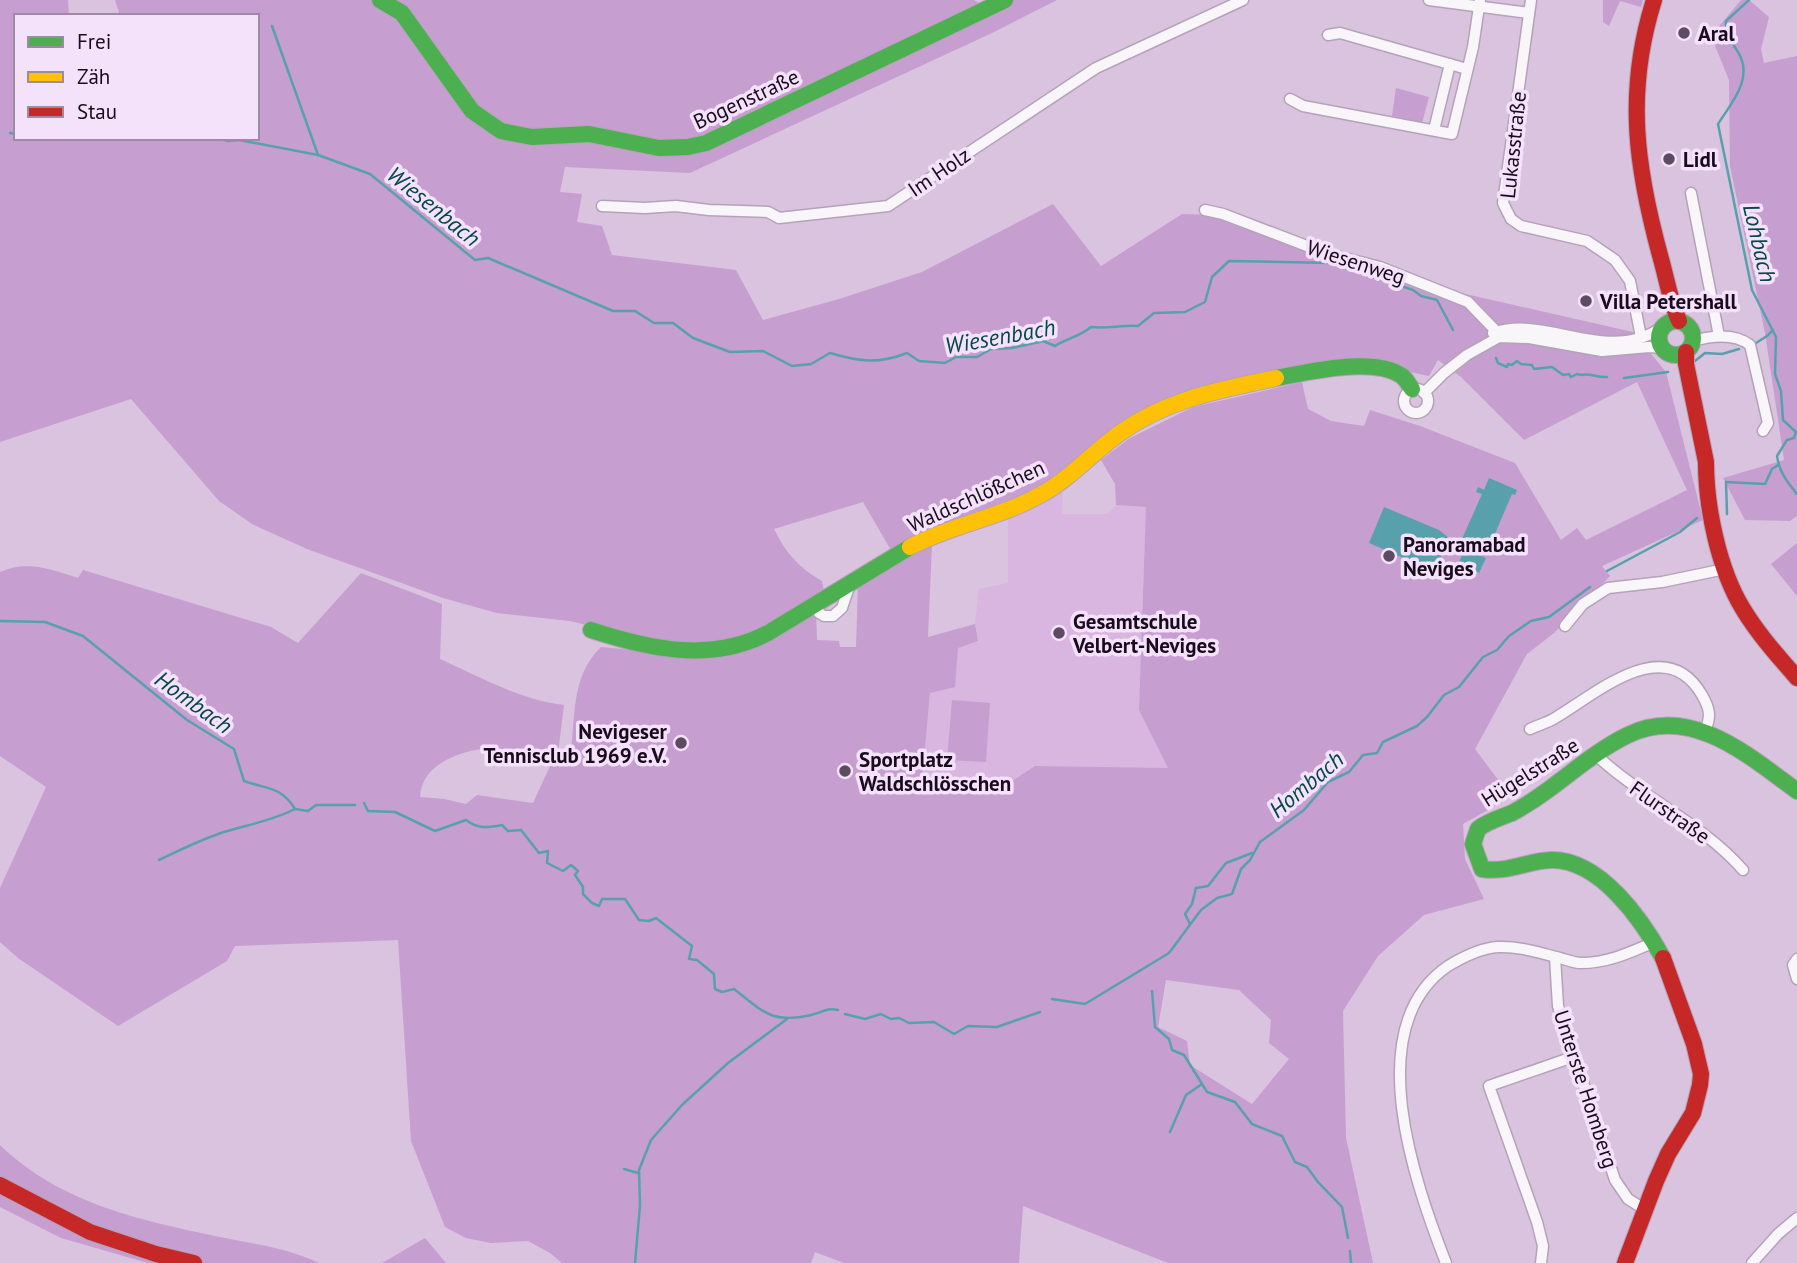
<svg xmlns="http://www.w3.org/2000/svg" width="1797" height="1263" font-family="'PT Sans',sans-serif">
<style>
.built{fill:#d8b6e0}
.green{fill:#c69ed0;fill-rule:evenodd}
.water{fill:#58a1ac}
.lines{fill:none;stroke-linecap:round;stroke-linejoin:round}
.stream{stroke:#58a1ac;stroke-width:2.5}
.street-casing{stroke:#b4a3b8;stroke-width:13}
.fast-casing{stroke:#b4a3b8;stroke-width:18}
.slow-casing{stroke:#b4a3b8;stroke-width:18}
.jam-casing{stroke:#b4a3b8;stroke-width:18}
.street{stroke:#f9f6fa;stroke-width:10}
.fast{stroke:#4caf50;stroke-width:16}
.slow{stroke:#ffc107;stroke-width:16}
.jam{stroke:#c62828;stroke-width:16}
.poi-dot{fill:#5c4b61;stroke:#f4e1fa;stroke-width:2.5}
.labels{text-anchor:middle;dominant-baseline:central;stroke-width:7;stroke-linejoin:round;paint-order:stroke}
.poi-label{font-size:21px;font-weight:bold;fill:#190b1d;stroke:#f4e1fa;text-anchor:start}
.street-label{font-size:21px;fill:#190b1d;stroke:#f4e1fa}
.water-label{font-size:23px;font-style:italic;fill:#044749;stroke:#f4e1fa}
</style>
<rect width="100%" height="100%" fill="#d9c3de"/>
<path class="built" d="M1063,491l-1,23h45l9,-9 30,2 -7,203 30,58 -134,-2 -28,18 -85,-3 8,-88 27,-45 21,-7 -3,-17 4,-35 29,-6v-69l34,-10z"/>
<g class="green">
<path d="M0,0h68l1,16h-53v122h241v-122h-137l-5,-16h859l7,4 9,-4h67l-65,33 -302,140 -125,-6 -5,25 22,2 -5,28 25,4 10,29 124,15 27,50 76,-21 83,-27 131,-68 48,62 81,-52 35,1 213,71 203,46 33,40 37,148 -101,46 8,10 -56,57 -27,21 -52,95 36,48 -48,27 2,35 19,40 -60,16 -46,41 -35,55 3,127 27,125h-205l-145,-57 -4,57h-175l-29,-11 -4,11h-249l-12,-10 -22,-12 -37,2 -25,-5 -21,-11 -34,-86 -13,-201 -163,6 -8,15 -109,65 -100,-68 -18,-16v-54l46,-101 -46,-31v-184c27,-12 51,-3 78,6l5,-8 188,57 27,16 63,-70 81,31 -2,55c40,18 80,41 124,46l-6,48 12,5c6,-40 0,-81 31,-111l61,6 70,-3 84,-41 1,31 22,1 1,6h16l2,-64 74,-39 -4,93 47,-13 3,17 -20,7 -3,39 -25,6 -8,88 85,3 28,-18 133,2 -29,-58 7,-203 -30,-2 -1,-21 -14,-24 29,-22 63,-31 109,-25 6,27 23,12 33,5 6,-16 50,16 95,37 46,77 16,-12 9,12 101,-50 -50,-108 -113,58 -63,-63 -23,-17 -9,16 -62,-13 -176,27 -136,90 -47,24 -116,48 -29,-50 -89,27c11,23 25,39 48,52l2,10 -80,47 -60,10 -114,-27 -73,-8 -54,-15 -136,-49 -55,-25 -33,-23 -88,-102 -131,43zM481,749l38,8 31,9 -17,37 -56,-8 -11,9 -22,-5 -24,-2c1,-30 34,-44 61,-48zM1166,980l73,10 32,30 -2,23 20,16 -37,45 -62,-39 -3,-24 -29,-14z"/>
<path d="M1603,0h40l-2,7 -21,-6 -11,25 -6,-4z"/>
<path d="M1741,0h8l20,17 -8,32 3,14 33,-7v460l-7,5 -45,-1 -22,-42 61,-18 -19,-127 -35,-167 -1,-86 -18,-44z"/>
<path d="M1396,88l33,9 -7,26 -30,-7z"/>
<path d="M1797,543v53l-26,-32z"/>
<path d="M952,700l38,3 -4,59 -39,-2z"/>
<path d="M0,1145c62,60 144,76 225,93 31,6 65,11 94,25h-171l-87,-25 -61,-31z"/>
<path d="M425,1238l21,25h-64z"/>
</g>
<g class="water">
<path d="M1489,478l28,12 -2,5 -3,-1 -24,56 -26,-11 20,-45 -6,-2 2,-5 6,3z"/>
<path d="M1384,507l55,23 10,8 -13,31 -28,-9 -39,-17z"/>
<path d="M1465,549l21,9 -7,15 -21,-9z"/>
</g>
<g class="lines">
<g class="stream">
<path d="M1749,0l-23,21c-1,14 5,20 12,31 16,26 -6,50 -20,72l34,166 24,47 -1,37 6,17 2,29 13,12 -2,6 -7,2 -10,16c2,16 11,27 20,38"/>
<path d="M272,26l46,129 52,19 105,86 13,-2 125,53h22l19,12h19l20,15 37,14 33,-1 29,15 19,-2 19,-11c30,9 49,11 77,0l12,8 26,2 11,-6h21l14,-8 21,-1 31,-7 12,5c13,-8 24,-9 36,-19 16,2 30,-2 47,-1l16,-13 31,-1 20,-10 7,-25 17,-16 102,2 82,27 8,6 16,4 16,30"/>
<path d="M10,133l6,1"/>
<path d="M31,138h2"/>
<path d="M216,138l12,3 11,-1 79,15"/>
<path d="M1756,343l11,-7 6,-6"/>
<path d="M1496,358l2,5 9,4 1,-3 4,1 5,-4 4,3 11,1 2,4 18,-2 11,8 6,-1 2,3 6,-3 4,1c9,-2 17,3 26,2"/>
<path d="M1695,361l10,-8 17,1 17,-5"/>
<path d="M1624,378l44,-6"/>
<path d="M1727,514l-1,-32 39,2 7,-15 6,-4"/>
<path d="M1607,571l73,-39 17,-14"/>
<path d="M0,621l45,1 38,14 104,84 47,29 10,32c22,8 37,5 51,28l13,2 8,-6h39"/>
<path d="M364,803l4,8 27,1 40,19 31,-11c12,9 21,8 36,5l6,6 13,-1 18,23 9,-2 -1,12 16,8 8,-6 7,6 -3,4 8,12v7l9,9 7,3 3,-7h23l14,21 10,1 7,-3 36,28 -3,13 8,1 17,14 1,15 7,3 12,-3c30,23 37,35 77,26 10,-2 16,-8 27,-5"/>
<path d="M159,860c21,-10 41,-20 62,-27 25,-8 51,-12 74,-24"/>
<path d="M1190,924l-5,-10 7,-10 4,-16 12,-2 18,-23 26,-10"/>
<path d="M1152,991l3,36 14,12 3,11 12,5 23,37 28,10 17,22 30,12 13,26 12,5 11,15 24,25 6,31"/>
<path d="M1052,999l33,5 84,-51 32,-43 16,-12 15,-4 9,-25 9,-9 10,-18 44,-32 24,-28 21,-10 14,-17 14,-2 6,-11 34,-16 10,-9 17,-22 15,-8 24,-30 14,-7 12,-14 22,-15 18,-4 41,-30"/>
<path d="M845,1014l20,5 16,-5 10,5 8,-1 10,5 25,-1 20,12 14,-8 29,1 43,-15"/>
<path d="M1170,1132l16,-37 16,-11"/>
<path d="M624,1169l14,4"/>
<path d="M1350,1251l1,12"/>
<path d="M635,1263l5,-57 -1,-36 12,-30 31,-35 46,-42 59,-44"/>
</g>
<defs>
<g id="street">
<path d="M1429,0l100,13"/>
<path d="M1531,0l-28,203 8,16 10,7 66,15 28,19 15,21 11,56"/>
<path d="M1328,35l12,-2 127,36"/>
<path d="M1290,99l13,7 149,28 21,-87 7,-47"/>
<path d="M1434,130l16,-66"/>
<path d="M1691,193l28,143"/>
<path d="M602,206l43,2 31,-2 33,4 59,2 11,6 109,-12 208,-138 147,-68"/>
<path d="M1205,210l18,4 102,39 55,14 88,35 28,29 3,6"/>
<path d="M1493,333c52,-19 113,32 168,-5"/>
<path d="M1693,341c18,-5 41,-8 57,4l18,78 -5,8"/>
<circle cx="1416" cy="401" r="12"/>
<path d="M1424,393l20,-20 23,-18 32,-18 30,1 73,13 47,-4 13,1"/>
<path d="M822,600l-4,8 1,5 5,3h9l9,-8 8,-24"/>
<path d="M1565,626l18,-22 25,-16 54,-6 63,-13"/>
<path d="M1530,729c8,-4 17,-6 25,-11 41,-24 110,-87 147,-23 7,12 10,22 3,35"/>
<path d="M1596,755c46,43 106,68 147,115"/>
<path d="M1555,957l3,49 57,174 13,19 16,10"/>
<path d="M1797,959l-4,6 4,14"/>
<path d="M1446,1263c-31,-80 -87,-236 2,-297 15,-9 32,-18 50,-19 21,-1 42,6 62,11 7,2 14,5 21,5 26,0 48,-10 71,-20"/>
<path d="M1541,1263l2,-17 -6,-24 -48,-136 84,-29"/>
<path d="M1752,1263l26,-29 19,-16"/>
</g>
<g id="fast">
<path d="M380,0l22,13 70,98 29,20 31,6 57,-3 70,14 29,-1 18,-4 299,-143"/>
<circle cx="1676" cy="338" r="17"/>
<path d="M1276,378c32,-6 97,-22 126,-2 4,3 7,9 10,13"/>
<path d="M591,630c58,19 120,33 177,3l142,-86"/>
<path d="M1663,958c-21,-38 -63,-99 -112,-98 -24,1 -44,13 -69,9l-9,-25 5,-15c10,-8 22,-11 34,-16 13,-7 25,-15 36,-23 26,-19 51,-41 80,-55 63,-31 121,21 169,56"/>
</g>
<path id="slow" d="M910,547c41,-22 89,-29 130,-52 30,-16 52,-42 80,-62 47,-34 100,-43 156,-55"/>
<g id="jam">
<path d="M1654,0c-29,92 -18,168 7,259 6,21 9,42 18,62"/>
<path d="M1686,352v12l20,98c0,46 13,108 37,147 15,25 35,47 54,69"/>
<path d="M0,1185l90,47 66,22 38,9"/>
<path d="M1625,1263l31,-82 12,-27 25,-41 7,-28 1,-11 -7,-30 -31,-86"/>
</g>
</defs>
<use href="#street" class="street-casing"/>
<use href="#fast" class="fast-casing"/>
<use href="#slow" class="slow-casing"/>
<use href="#jam" class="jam-casing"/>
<use href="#street" class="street"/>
<use href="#fast" class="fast"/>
<use href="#slow" class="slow"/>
<use href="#jam" class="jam"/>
</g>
<g class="poi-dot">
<circle cx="1684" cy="33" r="7"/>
<circle cx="1669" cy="159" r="7"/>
<circle cx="1586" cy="301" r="7"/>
<circle cx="1389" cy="556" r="7"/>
<circle cx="1059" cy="633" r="7"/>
<circle cx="681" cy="743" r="7"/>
<circle cx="845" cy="771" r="7"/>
</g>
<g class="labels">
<g class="poi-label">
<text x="1698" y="33">Aral</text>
<text x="1683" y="159">Lidl</text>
<text x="1600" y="301">Villa Petershall</text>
<text x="1403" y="544">Panoramabad<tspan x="1403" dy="24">Neviges</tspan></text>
<text x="1073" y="621">Gesamtschule<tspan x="1073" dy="24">Velbert-Neviges</tspan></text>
<text x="667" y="731" text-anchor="end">Nevigeser<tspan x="667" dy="24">Tennisclub 1969 e.V.</tspan></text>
<text x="859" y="759">Sportplatz<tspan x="859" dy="24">Waldschlösschen</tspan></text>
</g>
<g class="street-label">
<text transform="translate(746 99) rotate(-25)">Bogenstraße</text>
<text transform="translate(1513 145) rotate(-84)">Lukasstraße</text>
<text transform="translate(939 172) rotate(-34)">Im Holz</text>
<text transform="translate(1356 262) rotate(18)">Wiesenweg</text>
<text transform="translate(976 496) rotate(-24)">Waldschlößchen</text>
<text transform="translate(1530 772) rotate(-32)">Hügelstraße</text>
<text transform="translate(1670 812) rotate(35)">Flurstraße</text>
<text transform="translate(1586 1089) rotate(72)">Unterste Homberg</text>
</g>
<g class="water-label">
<text transform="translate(434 206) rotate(39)">Wiesenbach</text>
<text transform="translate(1760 243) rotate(77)">Lohbach</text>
<text transform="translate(1000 336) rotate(-10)">Wiesenbach</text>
<text transform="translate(194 702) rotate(36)">Hombach</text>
<text transform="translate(1306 784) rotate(-40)">Hombach</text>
</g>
</g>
<rect x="14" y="14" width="245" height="126" fill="#f4e1fa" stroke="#9c8ba2" stroke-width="2"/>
<rect x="28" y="37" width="35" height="10" fill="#4caf50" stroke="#9c8ba2" stroke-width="2"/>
<text x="77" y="49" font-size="21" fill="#190b1d">Frei</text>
<rect x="28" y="72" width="35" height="10" fill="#ffc107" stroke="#9c8ba2" stroke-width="2"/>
<text x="77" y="84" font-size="21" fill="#190b1d">Zäh</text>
<rect x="28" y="107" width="35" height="10" fill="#c62828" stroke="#9c8ba2" stroke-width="2"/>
<text x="77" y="119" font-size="21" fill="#190b1d">Stau</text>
</svg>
